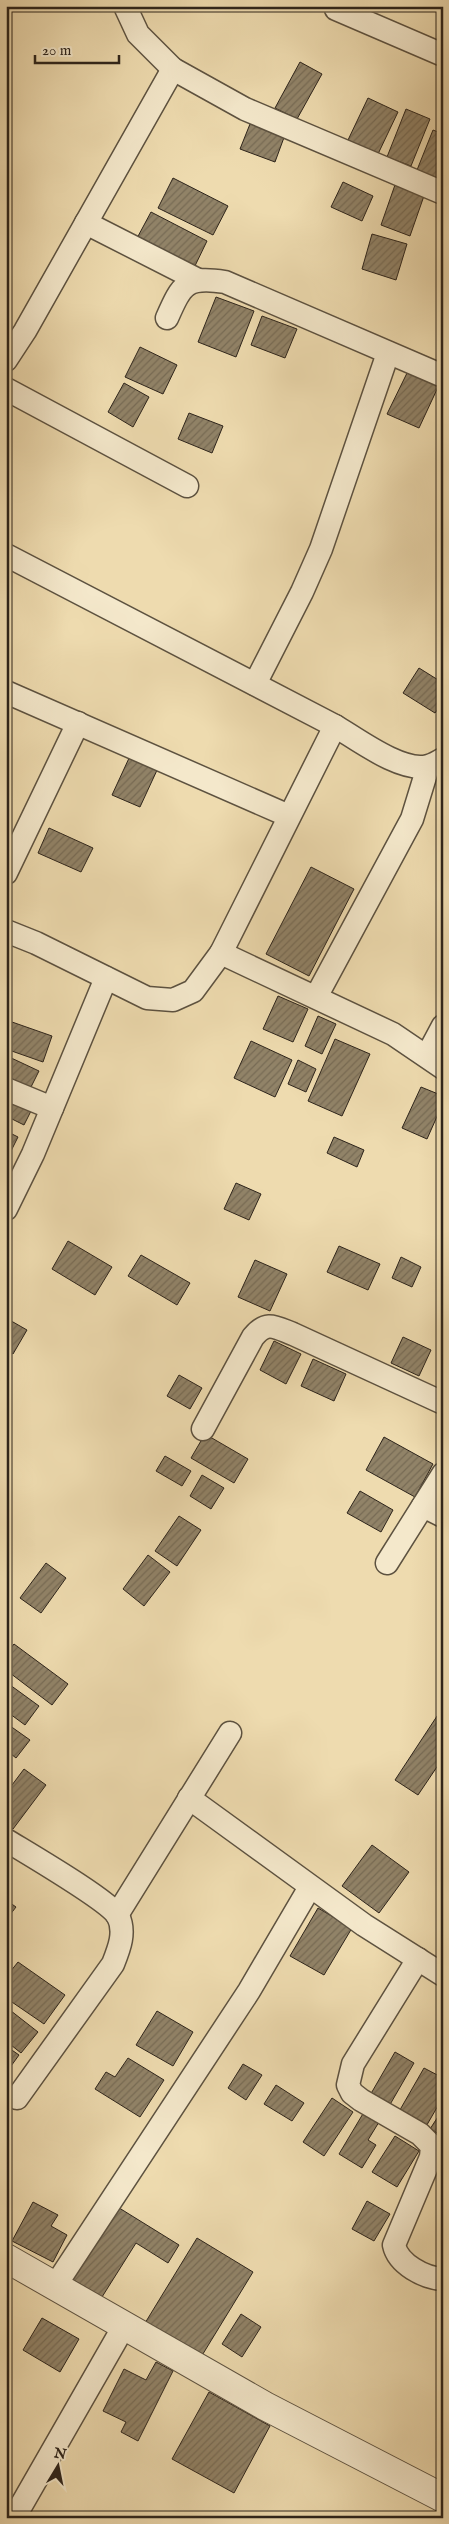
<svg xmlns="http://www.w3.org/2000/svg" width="449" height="2524" font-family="'IM FELL English',serif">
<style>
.building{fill:url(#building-hatch);stroke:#2d241b}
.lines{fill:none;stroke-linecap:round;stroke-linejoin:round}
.minor-casing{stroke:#5d5240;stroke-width:25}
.tertiary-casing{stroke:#5d5240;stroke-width:30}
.minor{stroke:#f4e8cb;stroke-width:22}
.tertiary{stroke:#f4e8cb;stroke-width:28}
</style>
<defs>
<pattern id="building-hatch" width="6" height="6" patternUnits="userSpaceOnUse" patternTransform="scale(1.25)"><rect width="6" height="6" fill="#918368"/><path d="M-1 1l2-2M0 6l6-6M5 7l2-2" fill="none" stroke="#776b55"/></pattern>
</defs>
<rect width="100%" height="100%" fill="#eedbaf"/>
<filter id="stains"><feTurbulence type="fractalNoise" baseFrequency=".004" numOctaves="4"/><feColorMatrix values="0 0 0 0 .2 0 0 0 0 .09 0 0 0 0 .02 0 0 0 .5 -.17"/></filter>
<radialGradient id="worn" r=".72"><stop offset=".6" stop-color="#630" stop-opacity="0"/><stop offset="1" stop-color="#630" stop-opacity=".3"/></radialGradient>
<g class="building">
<path d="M300,62l22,12 -25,45 -22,-11z"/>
<path d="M368,98l30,14 -20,42 -30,-14z"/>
<path d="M406,109l24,10 -19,47 -24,-9z"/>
<path d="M252,119l34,13 -11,30 -35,-13z"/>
<path d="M433,130l10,4v46l-26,-10z"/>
<path d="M173,178l55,28 -15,29 -55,-27z"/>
<path d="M343,182l30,14 -11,25 -31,-14z"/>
<path d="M396,182l29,11 -15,43 -29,-11z"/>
<path d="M151,212l56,29 -14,29 -57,-30z"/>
<path d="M372,234l35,10 -11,36 -34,-11z"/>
<path d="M216,297l38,14 -18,46 -38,-15z"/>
<path d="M262,316l35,13 -12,29 -34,-13z"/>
<path d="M140,347l37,18 -14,29 -38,-17z"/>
<path d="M408,371l31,14 -20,43 -32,-14z"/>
<path d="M124,383l25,14 -16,30 -25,-15z"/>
<path d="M189,413l34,13 -11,27 -34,-14z"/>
<path d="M419,668l24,15v19l-8,11 -32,-20z"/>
<path d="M130,756l28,12 -18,39 -28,-12z"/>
<path d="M49,828l44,20 -12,24 -43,-19z"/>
<path d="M311,867l43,22 -45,87 -43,-22z"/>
<path d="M278,996l30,13 -15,33 -30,-13z"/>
<path d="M318,1016l18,8 -14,30 -17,-8z"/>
<path d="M12,1022l40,14 -9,26 -37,-13v-11z"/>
<path d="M335,1039l35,15 -28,62 -34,-15z"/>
<path d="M251,1041l41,19 -17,37 -41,-19z"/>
<path d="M7,1056l32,15 -11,22 -22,-11z"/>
<path d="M298,1060l18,9 -10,23 -18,-8z"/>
<path d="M421,1087l22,9v7l-16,36 -25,-11z"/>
<path d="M6,1097l26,12 -8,16 -18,-9z"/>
<path d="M6,1131l12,6 -10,20 -2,-1z"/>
<path d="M334,1137l30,13 -7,17 -30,-14z"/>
<path d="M236,1183l25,11 -12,26 -25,-11z"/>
<path d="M68,1241l44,26 -17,28 -43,-26z"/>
<path d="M339,1246l41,18 -12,26 -41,-18z"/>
<path d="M141,1255l49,28 -13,22 -49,-29z"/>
<path d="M401,1257l20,10 -9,20 -20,-9z"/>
<path d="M255,1260l32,14 -17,37 -32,-14z"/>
<path d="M6,1318l21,12 -14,24 -7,-4z"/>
<path d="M403,1337l28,13 -12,26 -28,-13z"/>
<path d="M274,1341l27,13 -15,30 -26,-14z"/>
<path d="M313,1359l33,15 -12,27 -33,-15z"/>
<path d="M179,1375l23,13 -12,21 -23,-13z"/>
<path d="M205,1434l43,25 -14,24 -43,-25z"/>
<path d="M384,1437l49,27 -18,33 -49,-27z"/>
<path d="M165,1456l26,15 -9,15 -26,-15z"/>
<path d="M202,1475l22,13 -13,21 -21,-13z"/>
<path d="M360,1491l33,19 -12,22 -34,-19z"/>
<path d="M179,1516l22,14 -24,36 -22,-15z"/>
<path d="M148,1555l22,17 -26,34 -21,-17z"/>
<path d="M46,1563l20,15 -25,35 -21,-15z"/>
<path d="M14,1644l54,40 -16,21 -46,-35v-16z"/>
<path d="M6,1682l33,24 -14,19 -19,-14z"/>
<path d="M443,1707v51l-25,37 -23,-15z"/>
<path d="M6,1723l24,17 -14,18 -10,-8z"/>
<path d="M24,1769l22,16 -33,44 -7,-4v-32z"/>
<path d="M372,1845l37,27 -30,41 -37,-27z"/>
<path d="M6,1900l10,7 -10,13z"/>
<path d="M318,1908l34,20 -28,47 -34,-19z"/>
<path d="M18,1962l47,33 -21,29 -38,-26v-21z"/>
<path d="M6,2007l32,25 -17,21 -15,-12z"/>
<path d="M157,2011l36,21 -20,34 -37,-21z"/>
<path d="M6,2046l13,9 -13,18z"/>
<path d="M395,2052l19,11 -26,45 -19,-11z"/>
<path d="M128,2058l36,22 -24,37 -45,-28 11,-17 9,5z"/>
<path d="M243,2064l19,11 -16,25 -18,-12z"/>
<path d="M424,2068l19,10v19l-19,33 -27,-15z"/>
<path d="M276,2085l28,18 -12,18 -28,-17z"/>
<path d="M332,2098l21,14 -29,44 -21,-14z"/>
<path d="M443,2109v27l-13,-7z"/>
<path d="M364,2112l15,10 -11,18 8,5 -14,23 -23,-14z"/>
<path d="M395,2136l24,15 -22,36 -25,-15z"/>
<path d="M367,2201l23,13 -16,27 -22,-12z"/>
<path d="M33,2202l25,13 -7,11 16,9 -14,27 -41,-21z"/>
<path d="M116,2206l63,39 -11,18 -32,-20 -34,54 -32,-19z"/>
<path d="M197,2238l56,34 -55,90 -56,-34z"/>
<path d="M241,2314l20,13 -19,30 -20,-13z"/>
<path d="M42,2318l37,21 -19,33 -37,-22z"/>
<path d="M156,2362l17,9 -35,70 -17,-9 5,-10 -23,-11 21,-42 22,11z"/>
<path d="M209,2392l61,34 -36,67 -62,-34z"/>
</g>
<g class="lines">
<defs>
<g id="minor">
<path d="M125,6l13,28 35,35 72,40 198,84"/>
<path d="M336,9l107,46"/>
<path d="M86,223l112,57"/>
<path d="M167,318c15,-34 19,-42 58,-36l218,94"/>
<path d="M6,360l19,-29 148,-262"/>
<path d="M6,389l181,97"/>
<path d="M6,555l329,171 -114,227 172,81 50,34"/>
<path d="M255,684l47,-92 19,-43 67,-196"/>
<path d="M6,692l283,124"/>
<path d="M335,726c22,13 67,47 93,40 5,-1 10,-4 15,-7"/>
<path d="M6,873l72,-150"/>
<path d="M6,931l30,12 111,55 26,2 20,-9 28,-38"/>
<path d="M316,997l96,-178 16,-52"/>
<path d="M427,1056l16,-30"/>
<path d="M6,1089l46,19"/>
<path d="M6,1209l27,-55 73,-176"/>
<path d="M203,1429l50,-92c14,-17 22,-10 40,-3l150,69"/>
<path d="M423,1506l20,10"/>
<path d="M387,1563l56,-89"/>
<path d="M189,1798l175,127 79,50"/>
<path d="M6,1840c21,13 102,60 112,76 8,16 1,33 -5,48l-96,134"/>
<path d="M117,1915l113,-182"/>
<path d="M418,1959l-65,105 -5,21 4,8 9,7 59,34 12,12 -1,11 -37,88c4,19 30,33 49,34"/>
<path d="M55,2286l194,-295 61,-104"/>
<path d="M14,2518l110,-192"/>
</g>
<path id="tertiary" d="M6,2258l259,148 178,92"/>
</defs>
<use href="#minor" class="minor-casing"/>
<use href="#tertiary" class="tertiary-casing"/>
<use href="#minor" class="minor"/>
<use href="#tertiary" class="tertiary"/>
</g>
<rect width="449" height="2524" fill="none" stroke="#eedbaf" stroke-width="25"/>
<rect x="8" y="8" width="434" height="2509" fill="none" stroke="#2d241b" stroke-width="2.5"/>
<rect x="12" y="12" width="424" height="2499" fill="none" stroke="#2d241b"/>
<g transform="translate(58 2466) rotate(10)" stroke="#f4e8cb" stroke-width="4" paint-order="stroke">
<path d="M0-4L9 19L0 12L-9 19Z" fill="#2d241b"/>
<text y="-8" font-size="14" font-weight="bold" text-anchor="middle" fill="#2d241b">N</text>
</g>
<path d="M35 55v8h84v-8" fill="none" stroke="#2d241b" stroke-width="2.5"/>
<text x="42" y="55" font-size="15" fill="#2d241b" stroke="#f4e8cb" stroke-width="4" paint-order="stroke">20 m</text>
<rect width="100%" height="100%" filter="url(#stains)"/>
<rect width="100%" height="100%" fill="url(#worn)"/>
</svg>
